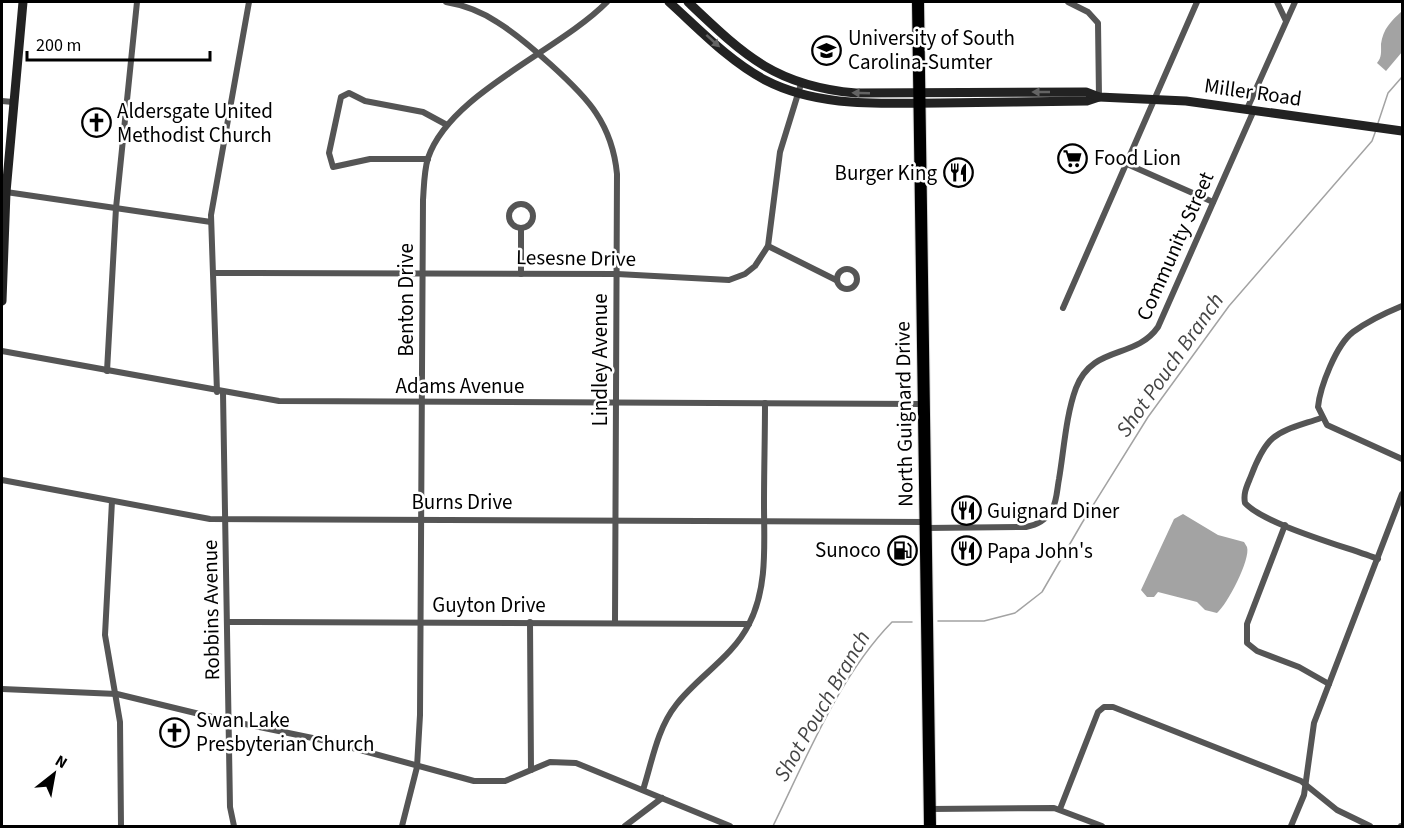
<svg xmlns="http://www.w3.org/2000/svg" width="1404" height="828" font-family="'Source Sans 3',sans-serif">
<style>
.water{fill:#a3a3a3}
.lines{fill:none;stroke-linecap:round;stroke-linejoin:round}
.stream{stroke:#a3a3a3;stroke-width:1.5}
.highway-casing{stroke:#dbdbdb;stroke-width:14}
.street{stroke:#555;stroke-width:6}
.secondary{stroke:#222;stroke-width:9}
.highway{stroke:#000;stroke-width:12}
.oneway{fill:#646464}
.labels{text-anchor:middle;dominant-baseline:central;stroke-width:5;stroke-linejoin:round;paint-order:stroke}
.poi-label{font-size:21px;fill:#000;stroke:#fff;text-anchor:start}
.street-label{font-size:21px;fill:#000;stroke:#fff}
.water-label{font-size:22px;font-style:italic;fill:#444;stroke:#fff}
</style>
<rect width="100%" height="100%" fill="#fff"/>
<g class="water">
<path d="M1402,11v41l-16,19 -9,-8c5,-6 4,-11 4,-19 2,-15 10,-23 21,-33z"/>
<path d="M1183,514l35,21 26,7 3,5c4,12 -20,58 -30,66l-12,-3 -8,-8 -39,-10 -4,5h-7l-6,-7 33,-71z"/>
</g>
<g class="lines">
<g class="stream">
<path d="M1378,123l10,-30 14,-16"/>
<path d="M938,621h46l31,-8 27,-21 40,-69 66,-106 81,-111 143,-165 4,-11"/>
<path d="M773,826c33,-67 66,-150 119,-204h20"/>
</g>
<defs>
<path id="highway" d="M918,2l12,824"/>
</defs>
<use href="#highway" class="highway-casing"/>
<g class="street">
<path d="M446,2c18,3 36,10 51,20 26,16 83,66 99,91 12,18 19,40 21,61l-2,448"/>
<path d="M1068,2l20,10 10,11 1,74"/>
<path d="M1277,2l9,19"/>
<path d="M2,101l11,1"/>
<path d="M1247,109l48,-107"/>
<path d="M428,159h-58l-37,8 -4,-14 12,-56 8,-4 16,8 58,11 24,13"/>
<path d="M1127,164l86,38"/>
<path d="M6,192l205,30"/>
<circle cx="521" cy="216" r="12"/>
<path d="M768,246l68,34"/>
<circle cx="847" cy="279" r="10"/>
<path d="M213,273l404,1 112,6 16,-6 10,-8 13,-20 12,-94 21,-68"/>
<path d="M521,274v-46"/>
<path d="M1402,306c-17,7 -34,15 -49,26 -17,13 -33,55 -35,75l9,18 75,34"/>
<path d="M1063,308l134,-306"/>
<path d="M2,351l277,50 644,3"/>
<path d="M107,371l9,-163 21,-206"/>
<path d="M217,392l-6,-177 38,-213"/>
<path d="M223,393l7,414 4,19"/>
<path d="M1321,418c-44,15 -53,13 -70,58 -4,10 -8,17 -6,27 20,22 102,44 133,56"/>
<path d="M2,480l208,39 716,3"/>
<path d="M112,501l-7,134 15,87 1,104"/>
<path d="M1285,525l-38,99v19l10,8 42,16 30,17"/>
<path d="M926,528l100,-1c11,-2 20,-7 26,-17 5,-9 5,-21 7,-31 5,-30 7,-64 17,-91 17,-44 59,-28 82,-61l96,-217"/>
<path d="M228,622l521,2"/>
<path d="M530,622l1,148"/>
<path d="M2,689l115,5 99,24 111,23 147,40h31l45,-19 26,1 154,63"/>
<path d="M643,790c9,-28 14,-61 33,-85 22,-29 56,-47 73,-81 19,-37 15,-80 15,-120 0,-34 1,-67 1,-101"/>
<path d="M930,809l124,-1 48,18"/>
<path d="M1060,809l38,-97 6,-5h9l188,74 36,29 33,16"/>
<path d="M402,826l15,-59 3,-52 3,-515c1,-14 1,-29 5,-42 22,-65 131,-107 179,-156"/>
<path d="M625,826l37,-28"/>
<path d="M1291,826l13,-31 10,-72 88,-229"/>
<path d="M1401,826h1"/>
</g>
<g class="secondary">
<path d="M669,2c30,27 60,59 96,78 54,28 116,23 175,23 49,-1 98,-1 147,-2l12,-4"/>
<path d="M688,2c56,53 87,84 168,91l230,-1 13,5 87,4 216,30"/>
<path d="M2,301l4,-109 17,-190"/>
</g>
<use href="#highway" class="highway"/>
</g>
<defs><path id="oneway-solid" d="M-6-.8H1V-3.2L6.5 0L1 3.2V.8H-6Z" transform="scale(1.5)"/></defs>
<g class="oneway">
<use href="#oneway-solid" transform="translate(713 41) rotate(42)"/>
<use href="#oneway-solid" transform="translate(1041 92) rotate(180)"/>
<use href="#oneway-solid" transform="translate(861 93) rotate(-178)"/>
</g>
<defs>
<symbol id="university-ring" viewBox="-11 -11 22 22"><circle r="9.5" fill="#fff" stroke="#000" stroke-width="1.5"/><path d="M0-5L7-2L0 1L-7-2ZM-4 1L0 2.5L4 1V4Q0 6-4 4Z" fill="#000"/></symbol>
<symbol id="church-ring" viewBox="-11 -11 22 22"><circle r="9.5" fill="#fff" stroke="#000" stroke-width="1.5"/><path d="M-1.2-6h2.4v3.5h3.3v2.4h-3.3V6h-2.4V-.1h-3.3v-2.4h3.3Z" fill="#000"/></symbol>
<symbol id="supermarket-ring" viewBox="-11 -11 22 22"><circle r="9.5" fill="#fff" stroke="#000" stroke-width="1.5"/><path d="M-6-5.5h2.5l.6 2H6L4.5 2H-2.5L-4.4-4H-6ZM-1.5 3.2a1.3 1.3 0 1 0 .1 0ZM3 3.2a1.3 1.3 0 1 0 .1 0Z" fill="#000"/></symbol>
<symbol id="restaurant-ring" viewBox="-11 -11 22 22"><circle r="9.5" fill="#fff" stroke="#000" stroke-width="1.5"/><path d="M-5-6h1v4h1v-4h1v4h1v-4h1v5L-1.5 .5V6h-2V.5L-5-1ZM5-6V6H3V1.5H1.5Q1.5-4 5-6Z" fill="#000"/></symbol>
<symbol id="fuel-ring" viewBox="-11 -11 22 22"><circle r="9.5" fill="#fff" stroke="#000" stroke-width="1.5"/><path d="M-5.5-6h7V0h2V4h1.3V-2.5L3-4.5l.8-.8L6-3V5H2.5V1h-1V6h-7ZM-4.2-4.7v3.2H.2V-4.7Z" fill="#000"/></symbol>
</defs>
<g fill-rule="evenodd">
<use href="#university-ring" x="810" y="34" width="33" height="33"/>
<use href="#church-ring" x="80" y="106" width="33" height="33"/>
<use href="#supermarket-ring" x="1056" y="142" width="33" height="33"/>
<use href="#restaurant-ring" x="942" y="156" width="33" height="33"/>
<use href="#restaurant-ring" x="950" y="494" width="33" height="33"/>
<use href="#fuel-ring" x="886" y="534" width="33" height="33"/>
<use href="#restaurant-ring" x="950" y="534" width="33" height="33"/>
<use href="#church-ring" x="158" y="716" width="33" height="33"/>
</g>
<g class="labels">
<g class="poi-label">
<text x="848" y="38">University of South<tspan x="848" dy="24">Carolina-Sumter</tspan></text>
<text x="117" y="111">Aldersgate United<tspan x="117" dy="24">Methodist Church</tspan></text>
<text x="1094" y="158">Food Lion</text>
<text x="937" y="173" text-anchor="end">Burger King</text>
<text x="987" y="511">Guignard Diner</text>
<text x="881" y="550" text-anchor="end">Sunoco</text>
<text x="987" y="551">Papa John's</text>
<text x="196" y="720">Swan Lake<tspan x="196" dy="24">Presbyterian Church</tspan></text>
</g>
<g class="street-label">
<text transform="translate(1253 92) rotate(8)">Miller Road</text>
<text transform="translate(1175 246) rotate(-66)">Community Street</text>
<text transform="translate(576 258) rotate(1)">Lesesne Drive</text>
<text transform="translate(406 300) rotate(-90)">Benton Drive</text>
<text transform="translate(600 360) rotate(-90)">Lindley Avenue</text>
<text x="460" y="386">Adams Avenue</text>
<text transform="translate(904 414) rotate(-91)">North Guignard Drive</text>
<text x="462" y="502">Burns Drive</text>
<text x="489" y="605">Guyton Drive</text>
<text transform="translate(211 610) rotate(-91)">Robbins Avenue</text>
</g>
<g class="water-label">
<text transform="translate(1170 365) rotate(-55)">Shot Pouch Branch</text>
<text transform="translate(822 706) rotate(-60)">Shot Pouch Branch</text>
</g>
</g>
<rect width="1404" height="828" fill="none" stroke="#000000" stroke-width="6"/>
<g transform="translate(54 774) rotate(31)" stroke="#ffffff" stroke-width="4.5" paint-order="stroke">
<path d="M0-4.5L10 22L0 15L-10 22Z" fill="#000000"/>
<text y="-9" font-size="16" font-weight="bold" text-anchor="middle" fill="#000000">N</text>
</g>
<path d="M27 51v9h183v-9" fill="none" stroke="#000000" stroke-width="3"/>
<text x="36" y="51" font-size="18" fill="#000000" stroke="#ffffff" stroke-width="4.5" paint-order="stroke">200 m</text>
</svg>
